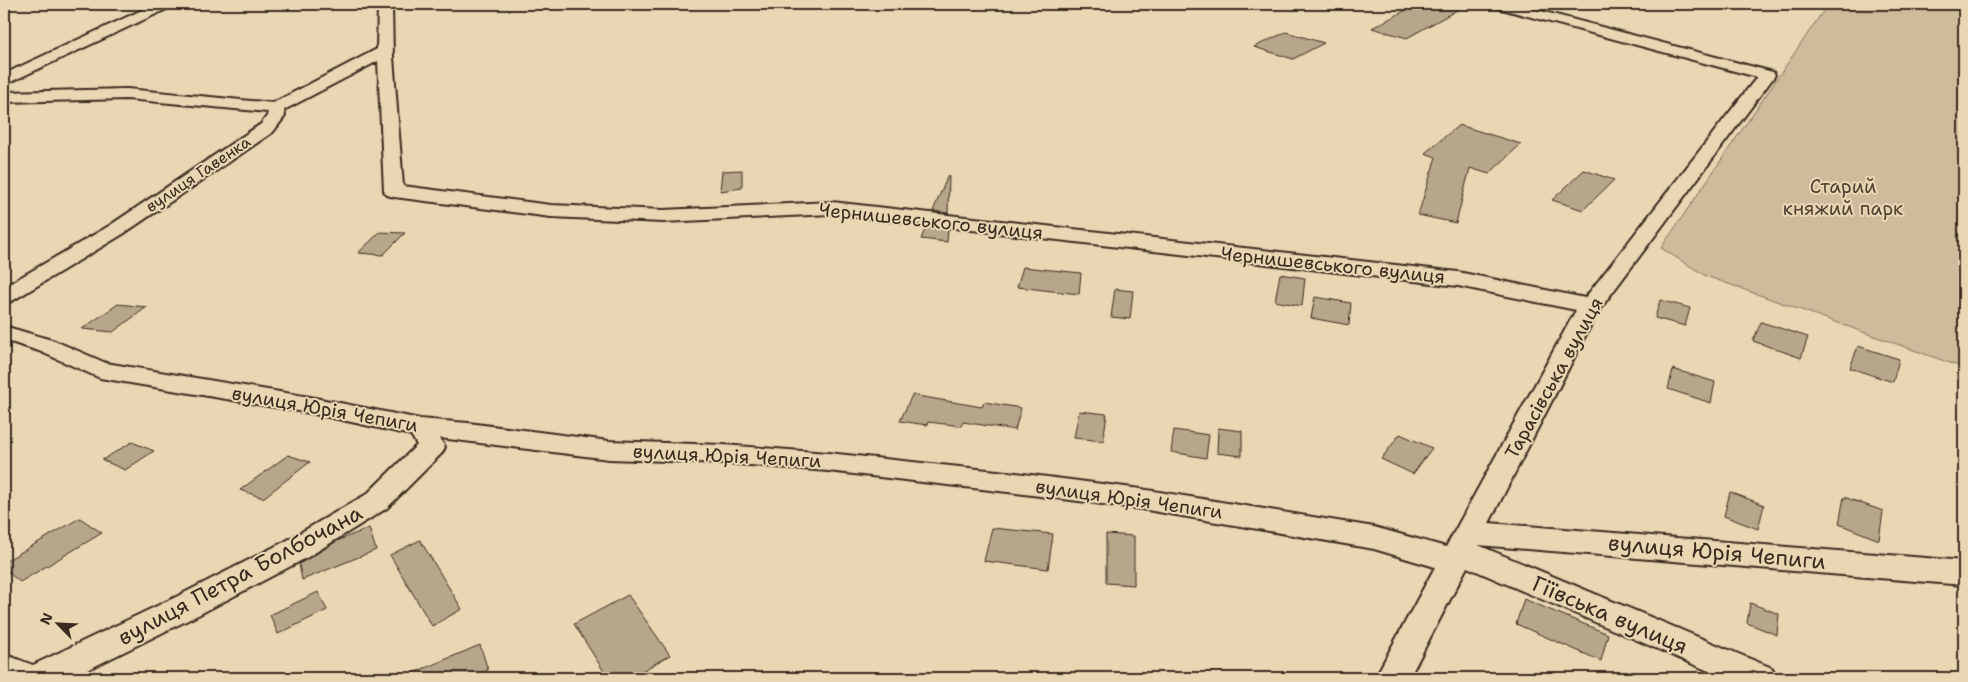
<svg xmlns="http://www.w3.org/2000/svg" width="1968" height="682" font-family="'Shantell Sans',sans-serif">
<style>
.green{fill:#cdbb9c;stroke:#84725d}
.building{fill:#b8a68a;stroke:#3b2a1e}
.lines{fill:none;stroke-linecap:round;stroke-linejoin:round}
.minor-casing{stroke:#3b2a1e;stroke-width:4}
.minor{fill:#e9d7b4;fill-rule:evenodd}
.labels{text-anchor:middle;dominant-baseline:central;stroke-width:4;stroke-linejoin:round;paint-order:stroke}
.far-street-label{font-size:16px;fill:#3b2a1e;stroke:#e9d7b4}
.park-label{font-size:19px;fill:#514031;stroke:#e9d7b4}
.street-label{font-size:19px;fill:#3b2a1e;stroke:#e9d7b4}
.near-street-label{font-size:22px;fill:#3b2a1e;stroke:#e9d7b4}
</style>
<rect width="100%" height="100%" fill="#e9d7b4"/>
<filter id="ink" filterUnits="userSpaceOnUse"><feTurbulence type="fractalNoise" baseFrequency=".02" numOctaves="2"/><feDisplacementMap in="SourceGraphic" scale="10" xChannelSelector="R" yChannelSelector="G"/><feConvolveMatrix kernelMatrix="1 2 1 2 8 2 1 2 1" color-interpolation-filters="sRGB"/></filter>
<g filter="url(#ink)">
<path class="green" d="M1828,4h136v364l-258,-92 -45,-28z"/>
<g class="building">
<path d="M1468,4l-61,34 -35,-10 36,-19z"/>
<path d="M1286,32l38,11 -31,16 -39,-12z"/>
<path d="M1459,125l62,19 -32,30 -19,-6 -14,55 -38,-8 18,-58 -11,-4z"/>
<path d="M742,170v18l-22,3 2,-20z"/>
<path d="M1584,170l30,10 -31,30 -31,-10z"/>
<path d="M948,175l1,1 -1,37 -15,-2z"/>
<path d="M926,227l22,2 -1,13 -26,-3z"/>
<path d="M380,232l25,1 -22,22 -25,-2z"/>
<path d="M1023,267l58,6 -2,21 -62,-7z"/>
<path d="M1280,274l25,4 -3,28 -27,-5z"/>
<path d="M1115,289l18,2 -3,28 -19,-2z"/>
<path d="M1315,297l36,6 -2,22 -38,-7z"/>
<path d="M1660,300l30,8 -5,18 -30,-8z"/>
<path d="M118,304l29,3 -34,25 -31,-3z"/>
<path d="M1761,322l47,15 -7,21 -48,-17z"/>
<path d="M1858,346l41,13 -6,23 -43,-14z"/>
<path d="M1673,369l42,13 -4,21 -43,-14z"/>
<path d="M912,395l70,12 2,-5 37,6 -6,22 -52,-8 -2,4 -33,-4 -1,3 -27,-4z"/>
<path d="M1079,411l28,3 -4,27 -29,-3z"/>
<path d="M1218,428l24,3v25l-25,-3z"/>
<path d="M1174,430l35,5 -3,23 -35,-6z"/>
<path d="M1400,434l32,14 -19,26 -32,-15z"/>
<path d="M132,442l22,9 -29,19 -23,-10z"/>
<path d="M288,455l22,7 -47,36 -23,-8z"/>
<path d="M1730,492l34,13 -6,24 -34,-13z"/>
<path d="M1844,497l39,14 -4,29 -40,-16z"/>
<path d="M80,518l22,15 -82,49 -16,-13v-7z"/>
<path d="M369,528l7,22 -74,30 -3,-16 38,-23z"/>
<path d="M992,528l61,6 -5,35 -64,-8z"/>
<path d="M1106,534l28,2v49l-28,-2z"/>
<path d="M420,540l42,69 -30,17 -42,-71z"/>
<path d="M318,592l9,18 -49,24 -8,-19z"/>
<path d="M628,595l42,60 -40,23h-22l-34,-54z"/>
<path d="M1524,599l84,35 -7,27 -85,-37z"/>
<path d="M1750,603l29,11 -2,21 -30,-12z"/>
<path d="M480,645l8,25 -19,8h-68z"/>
</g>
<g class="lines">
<defs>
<g id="minor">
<path d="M155,4h18l-2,3 -167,78v-11z"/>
<path d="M378,4h14l1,53 10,129 148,19 112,5 169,-8 626,70 127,26 172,-221 -263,-70 -2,-3h22l259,68 2,3 -2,3 -176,235 -108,210 475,38v24l-486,-40 294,123 5,10h-52l-258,-111 -58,111h-34l60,-111 -61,-18 -233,-40 -125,-16 -188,-22 -105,-8 -114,-4 -169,-21 5,9 -3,6 -55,55 -79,49 -108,57 -129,64h-67v-24l29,11 145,-69 108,-55 81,-47 50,-49 -6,-10 -101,-22 -210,-35 -61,-27 -35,-11v-14l51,15 51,22 204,34 110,22 48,4 141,18 114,4 105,8 188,20 125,16 233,38 72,20 130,-237 -118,-24 -626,-72 -169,8 -112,-5 -157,-20 -7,-2 -3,-4 -6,-130 -94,49 1,6 -12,16 -150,102 -111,67 -8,2v-16l105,-61 152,-102 6,-8 1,-4 -141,-13 -123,3v-10l123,-3 146,14 104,-54z"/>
</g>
</defs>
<use href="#minor" class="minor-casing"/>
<use href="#minor" class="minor"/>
</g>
</g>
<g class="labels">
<g class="far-street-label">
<text transform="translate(198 174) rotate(-34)">вулиця Гавенка</text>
</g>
<g class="park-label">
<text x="1843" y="186">Старий<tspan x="1843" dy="22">княжий парк</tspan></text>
</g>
<g class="street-label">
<text transform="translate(931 221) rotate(6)">Чернишевського вулиця</text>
<text transform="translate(1333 265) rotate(6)">Чернишевського вулиця</text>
<text transform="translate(1554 378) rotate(-61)">Тарасівська вулиця</text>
<text transform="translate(325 409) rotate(10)">вулиця Юрія Чепиги</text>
<text transform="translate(727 456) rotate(3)">вулиця Юрія Чепиги</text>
<text transform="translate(1129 499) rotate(8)">вулиця Юрія Чепиги</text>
</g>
<g class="near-street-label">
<text transform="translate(1717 552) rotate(5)">вулиця Юрія Чепиги</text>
<text transform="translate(240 575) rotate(-28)">вулиця Петра Болбочана</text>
<text transform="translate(1610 615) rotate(23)">Гіївська вулиця</text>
</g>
</g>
<rect width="1968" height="682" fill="none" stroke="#e9d7b4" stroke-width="20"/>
<rect x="10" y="10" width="1948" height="662" fill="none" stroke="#3b2a1e" stroke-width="2" filter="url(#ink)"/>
<g transform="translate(58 624) rotate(294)" stroke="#e9d7b4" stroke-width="4" paint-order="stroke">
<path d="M0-4L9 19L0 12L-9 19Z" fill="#3b2a1e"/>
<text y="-8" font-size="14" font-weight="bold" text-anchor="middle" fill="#3b2a1e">N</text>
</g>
</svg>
